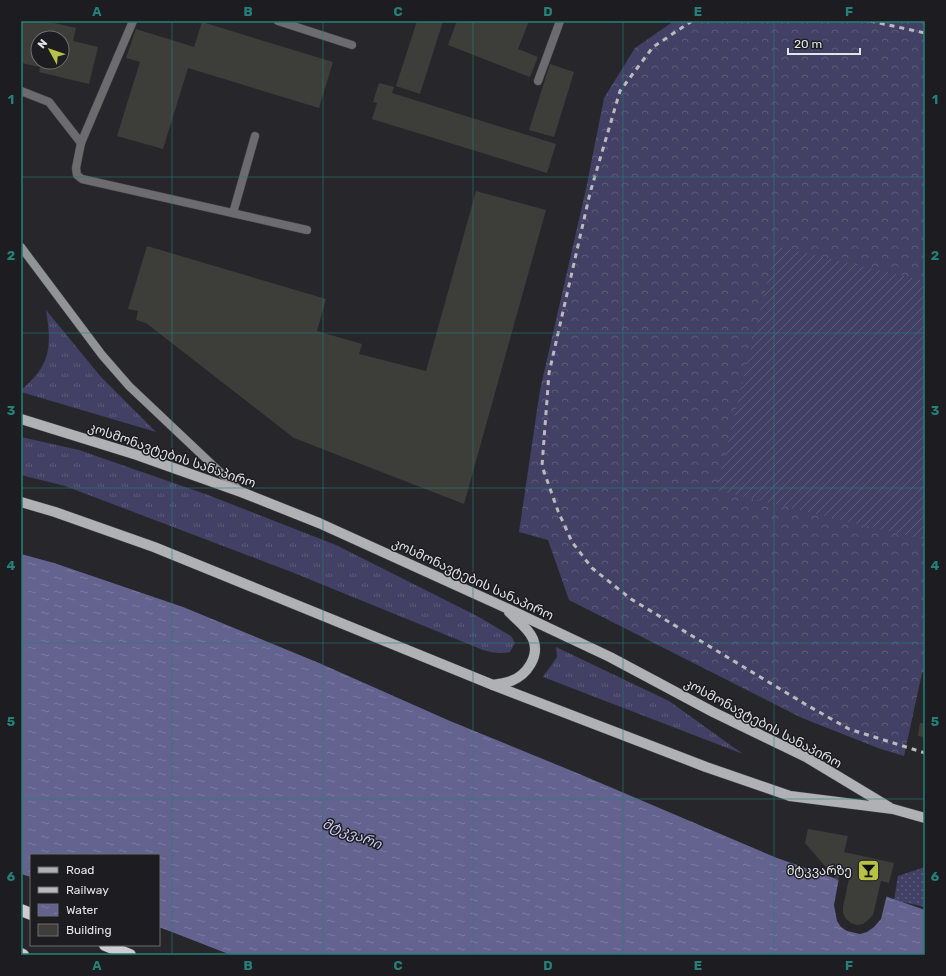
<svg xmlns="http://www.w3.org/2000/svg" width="946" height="976" font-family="Rubik,'Noto Sans Georgian',sans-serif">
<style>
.grass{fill:url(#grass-tufts)}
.forest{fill:url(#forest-crowns)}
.park{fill:url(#park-dots)}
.garden{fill:url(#garden-furrows)}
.water{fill:url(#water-ripples)}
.pier{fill:#27272b}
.building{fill:#3d3e3a;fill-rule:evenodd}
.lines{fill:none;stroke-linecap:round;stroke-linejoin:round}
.lane-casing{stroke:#454549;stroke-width:9}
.secondary-casing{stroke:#454549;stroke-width:9}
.primary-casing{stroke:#454549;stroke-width:11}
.highway-casing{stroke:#454549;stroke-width:13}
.lane{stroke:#6c6c6e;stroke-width:8}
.secondary{stroke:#929396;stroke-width:8}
.primary{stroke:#b0b1b5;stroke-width:10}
.highway{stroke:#ccccd1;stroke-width:12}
.rail{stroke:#bababd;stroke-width:3;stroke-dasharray:5 5;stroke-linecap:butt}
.grid{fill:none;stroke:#24817a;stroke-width:1;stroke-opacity:0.55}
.labels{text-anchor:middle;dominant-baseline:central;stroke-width:3;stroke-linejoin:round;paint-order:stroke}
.street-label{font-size:13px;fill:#e4e4e7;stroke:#1d1d21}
.poi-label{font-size:13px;fill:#e4e4e7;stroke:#1d1d21;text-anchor:end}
.water-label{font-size:14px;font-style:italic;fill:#c9c9f4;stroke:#1d1d21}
.neatline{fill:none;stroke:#24817a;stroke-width:1.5}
.grid-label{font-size:13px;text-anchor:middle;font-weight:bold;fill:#24817a}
</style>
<defs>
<pattern id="grass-tufts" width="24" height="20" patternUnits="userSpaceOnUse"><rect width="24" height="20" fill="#424064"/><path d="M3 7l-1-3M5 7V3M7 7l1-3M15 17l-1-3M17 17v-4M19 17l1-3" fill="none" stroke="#5d5b7a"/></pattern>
<pattern id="forest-crowns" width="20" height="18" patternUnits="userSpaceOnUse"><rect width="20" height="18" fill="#424064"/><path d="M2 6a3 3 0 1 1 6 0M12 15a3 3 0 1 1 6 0" fill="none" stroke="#5d5b7a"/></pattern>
<pattern id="park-dots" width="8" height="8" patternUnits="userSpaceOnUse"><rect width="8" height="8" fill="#424064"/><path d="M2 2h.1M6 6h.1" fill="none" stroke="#5d5b7a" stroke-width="1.8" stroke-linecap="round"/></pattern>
<pattern id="garden-furrows" width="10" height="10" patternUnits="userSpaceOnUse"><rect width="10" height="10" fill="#424064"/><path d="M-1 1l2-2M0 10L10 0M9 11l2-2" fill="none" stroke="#5d5b7a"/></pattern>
<pattern id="water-ripples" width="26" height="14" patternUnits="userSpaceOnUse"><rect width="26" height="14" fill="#64638f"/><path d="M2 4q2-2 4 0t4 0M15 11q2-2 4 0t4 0" fill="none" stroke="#7a799f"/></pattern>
</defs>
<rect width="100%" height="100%" fill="#27272b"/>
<g class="grass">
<path d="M46,310l55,67 55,55 -135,-40v-2c30,-25 31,-43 25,-80z"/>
<path d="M21,437l58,13 129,45 128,50 143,72 32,19 4,7 -5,9c-10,2 -17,1 -27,-2l-194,-79 -224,-85 -44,-11z"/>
<path d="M556,647l113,54 74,53 -200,-77 14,-20z"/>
</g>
<path class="forest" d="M674,21h251v649l-3,3 -18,83 -26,-8 -76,-30 -233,-118 -21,-60 -29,-8 21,-142 46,-201 18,-91 31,-50z"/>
<path class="park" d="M925,867v40l-31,-7 4,-24z"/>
<path class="garden" d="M776,246l149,35v259l-209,-50z"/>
<path class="water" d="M21,554l33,9 129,44 136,56 131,58 127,52 200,85 148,52v45h-694l-72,-28v-72h-128v22l-10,-3z"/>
<path class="pier" d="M839,878l48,16 -6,25 -7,8 -7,5 -7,2 -13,-3 -6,-4 -4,-6 -3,-16z"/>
<g class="building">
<path d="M21,21h24l31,7 -3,13 25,6 -9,37 -50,-12 1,-5 -19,-4zM38,38h24v24h-24z"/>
<path d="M417,21h26l-23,73 -24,-8z"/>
<path d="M457,21h72l-11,28 20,8 -8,20 -82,-32z"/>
<path d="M202,22l131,40 -14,46 -131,-40 -25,81 -46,-13 23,-74 -14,-4 10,-29 58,18z"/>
<path d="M550,64l24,8 -20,65 -25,-7z"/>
<path d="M379,83l15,4 -2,6 164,51 -9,29 -175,-54 5,-16 -4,-1z"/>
<path d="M476,191l70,19 -82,294 -170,-66 -148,-115 -10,-3 2,-9 -10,-2 19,-63 179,53 -9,32 45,13 -3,10 67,17z"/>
<path d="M920,723h5v14l-7,-1z"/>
<path d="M808,829l40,7 -4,16 50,11 -5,20 -8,-2 -8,34 -5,5 -5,4 -6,1 -6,-2 -5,-4 -3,-6v-6l7,-33 -10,-2 -2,9 -33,-38z"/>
</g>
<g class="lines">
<defs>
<g id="lane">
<path d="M133,21l-52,122 -5,25 1,7 5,4 225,51"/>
<path d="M278,21l74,24"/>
<path d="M538,81l22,-60"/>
<path d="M21,91l28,11 32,41"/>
<path d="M233,213l22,-77"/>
</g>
<path id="secondary" d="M21,247l81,108 27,31 110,104"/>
<g id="primary">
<path d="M21,419l116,36 104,37 78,31 185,84 106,50 103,55 93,45 83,50"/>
<path d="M21,502l34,10 99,35 339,138 213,82 84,29 103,13 32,9"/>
<path d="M493,685c6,-1 12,-2 18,-4 16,-6 29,-25 22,-42 -4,-10 -16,-19 -24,-27"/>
</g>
<g id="highway">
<path d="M21,910l10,4"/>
<path d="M105,945l25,10"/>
<path d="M21,954l2,1"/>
</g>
</defs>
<use href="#lane" class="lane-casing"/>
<use href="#secondary" class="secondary-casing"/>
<use href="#primary" class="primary-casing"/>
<use href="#highway" class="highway-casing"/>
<use href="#lane" class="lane"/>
<use href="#secondary" class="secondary"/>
<use href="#primary" class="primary"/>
<use href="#highway" class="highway"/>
<g class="rail">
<path d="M692,21l-39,26 -33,44 -30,102 -41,180 -7,93 16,45 14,31 20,26 39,31 174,105 44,25 76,24"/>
<path d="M870,21l55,12"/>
</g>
</g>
<path class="grid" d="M172,21v934M323,21v934M473,21v934M623,21v934M774,21v934M21,177h904M21,333h904M21,488h904M21,643h904M21,799h904"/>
<defs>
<symbol id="bar-square" viewBox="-11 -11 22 22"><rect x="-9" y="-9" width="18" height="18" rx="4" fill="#b8c147" stroke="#1d1d21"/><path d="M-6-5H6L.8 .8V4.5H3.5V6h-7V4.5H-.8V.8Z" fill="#111"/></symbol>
</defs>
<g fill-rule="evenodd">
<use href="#bar-square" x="856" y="858" width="25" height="25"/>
</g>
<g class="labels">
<g class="street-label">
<text transform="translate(172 455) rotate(19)">კოსმონავტების სანაპირო</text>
<text transform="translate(473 579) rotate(25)">კოსმონავტების სანაპირო</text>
<text transform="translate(763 723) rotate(28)">კოსმონავტების სანაპირო</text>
</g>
<g class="poi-label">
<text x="852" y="870">მტკვარზე</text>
</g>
<g class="water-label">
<text transform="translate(352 834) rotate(21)">მტკვარი</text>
</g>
</g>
<rect width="946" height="976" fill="none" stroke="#1d1d21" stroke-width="44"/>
<rect x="30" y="854" width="130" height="92" fill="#1d1d21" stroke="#6d6d70"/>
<rect x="38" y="867" width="20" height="6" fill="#b0b1b5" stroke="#6d6d70"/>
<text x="66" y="874" font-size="12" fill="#e4e4e7">Road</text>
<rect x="38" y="887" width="20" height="6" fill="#bababd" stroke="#6d6d70"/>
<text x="66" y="894" font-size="12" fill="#e4e4e7">Railway</text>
<rect x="38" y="904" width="20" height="12" fill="url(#water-ripples)" stroke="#6d6d70"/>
<text x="66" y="914" font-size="12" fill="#e4e4e7">Water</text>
<rect x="38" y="924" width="20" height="12" fill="#3d3e3a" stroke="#6d6d70"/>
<text x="66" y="934" font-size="12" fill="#e4e4e7">Building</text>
<g transform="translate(50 50) rotate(310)"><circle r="19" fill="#1d1d21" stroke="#6d6d70"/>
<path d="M0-3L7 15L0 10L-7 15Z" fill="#b8c147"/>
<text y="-6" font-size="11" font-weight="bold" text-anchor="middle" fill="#e4e4e7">N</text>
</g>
<path d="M788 48v6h72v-6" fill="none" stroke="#e4e4e7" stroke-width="2"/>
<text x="794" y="48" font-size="12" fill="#e4e4e7" stroke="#1d1d21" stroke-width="3" paint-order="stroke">20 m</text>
<rect x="22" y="22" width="902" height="932" class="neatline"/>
<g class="grid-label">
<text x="97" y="16">A</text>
<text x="248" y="16">B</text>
<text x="398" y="16">C</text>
<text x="548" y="16">D</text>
<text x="698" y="16">E</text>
<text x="849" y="16">F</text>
<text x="11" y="104">1</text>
<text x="935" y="104">1</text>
<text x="11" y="260">2</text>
<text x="935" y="260">2</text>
<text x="11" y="415">3</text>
<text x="935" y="415">3</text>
<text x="11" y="570">4</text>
<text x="935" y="570">4</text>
<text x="11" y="726">5</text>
<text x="935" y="726">5</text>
<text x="11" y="881">6</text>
<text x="935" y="881">6</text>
<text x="97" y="970">A</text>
<text x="248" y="970">B</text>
<text x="398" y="970">C</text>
<text x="548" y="970">D</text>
<text x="698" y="970">E</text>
<text x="849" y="970">F</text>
</g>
</svg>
